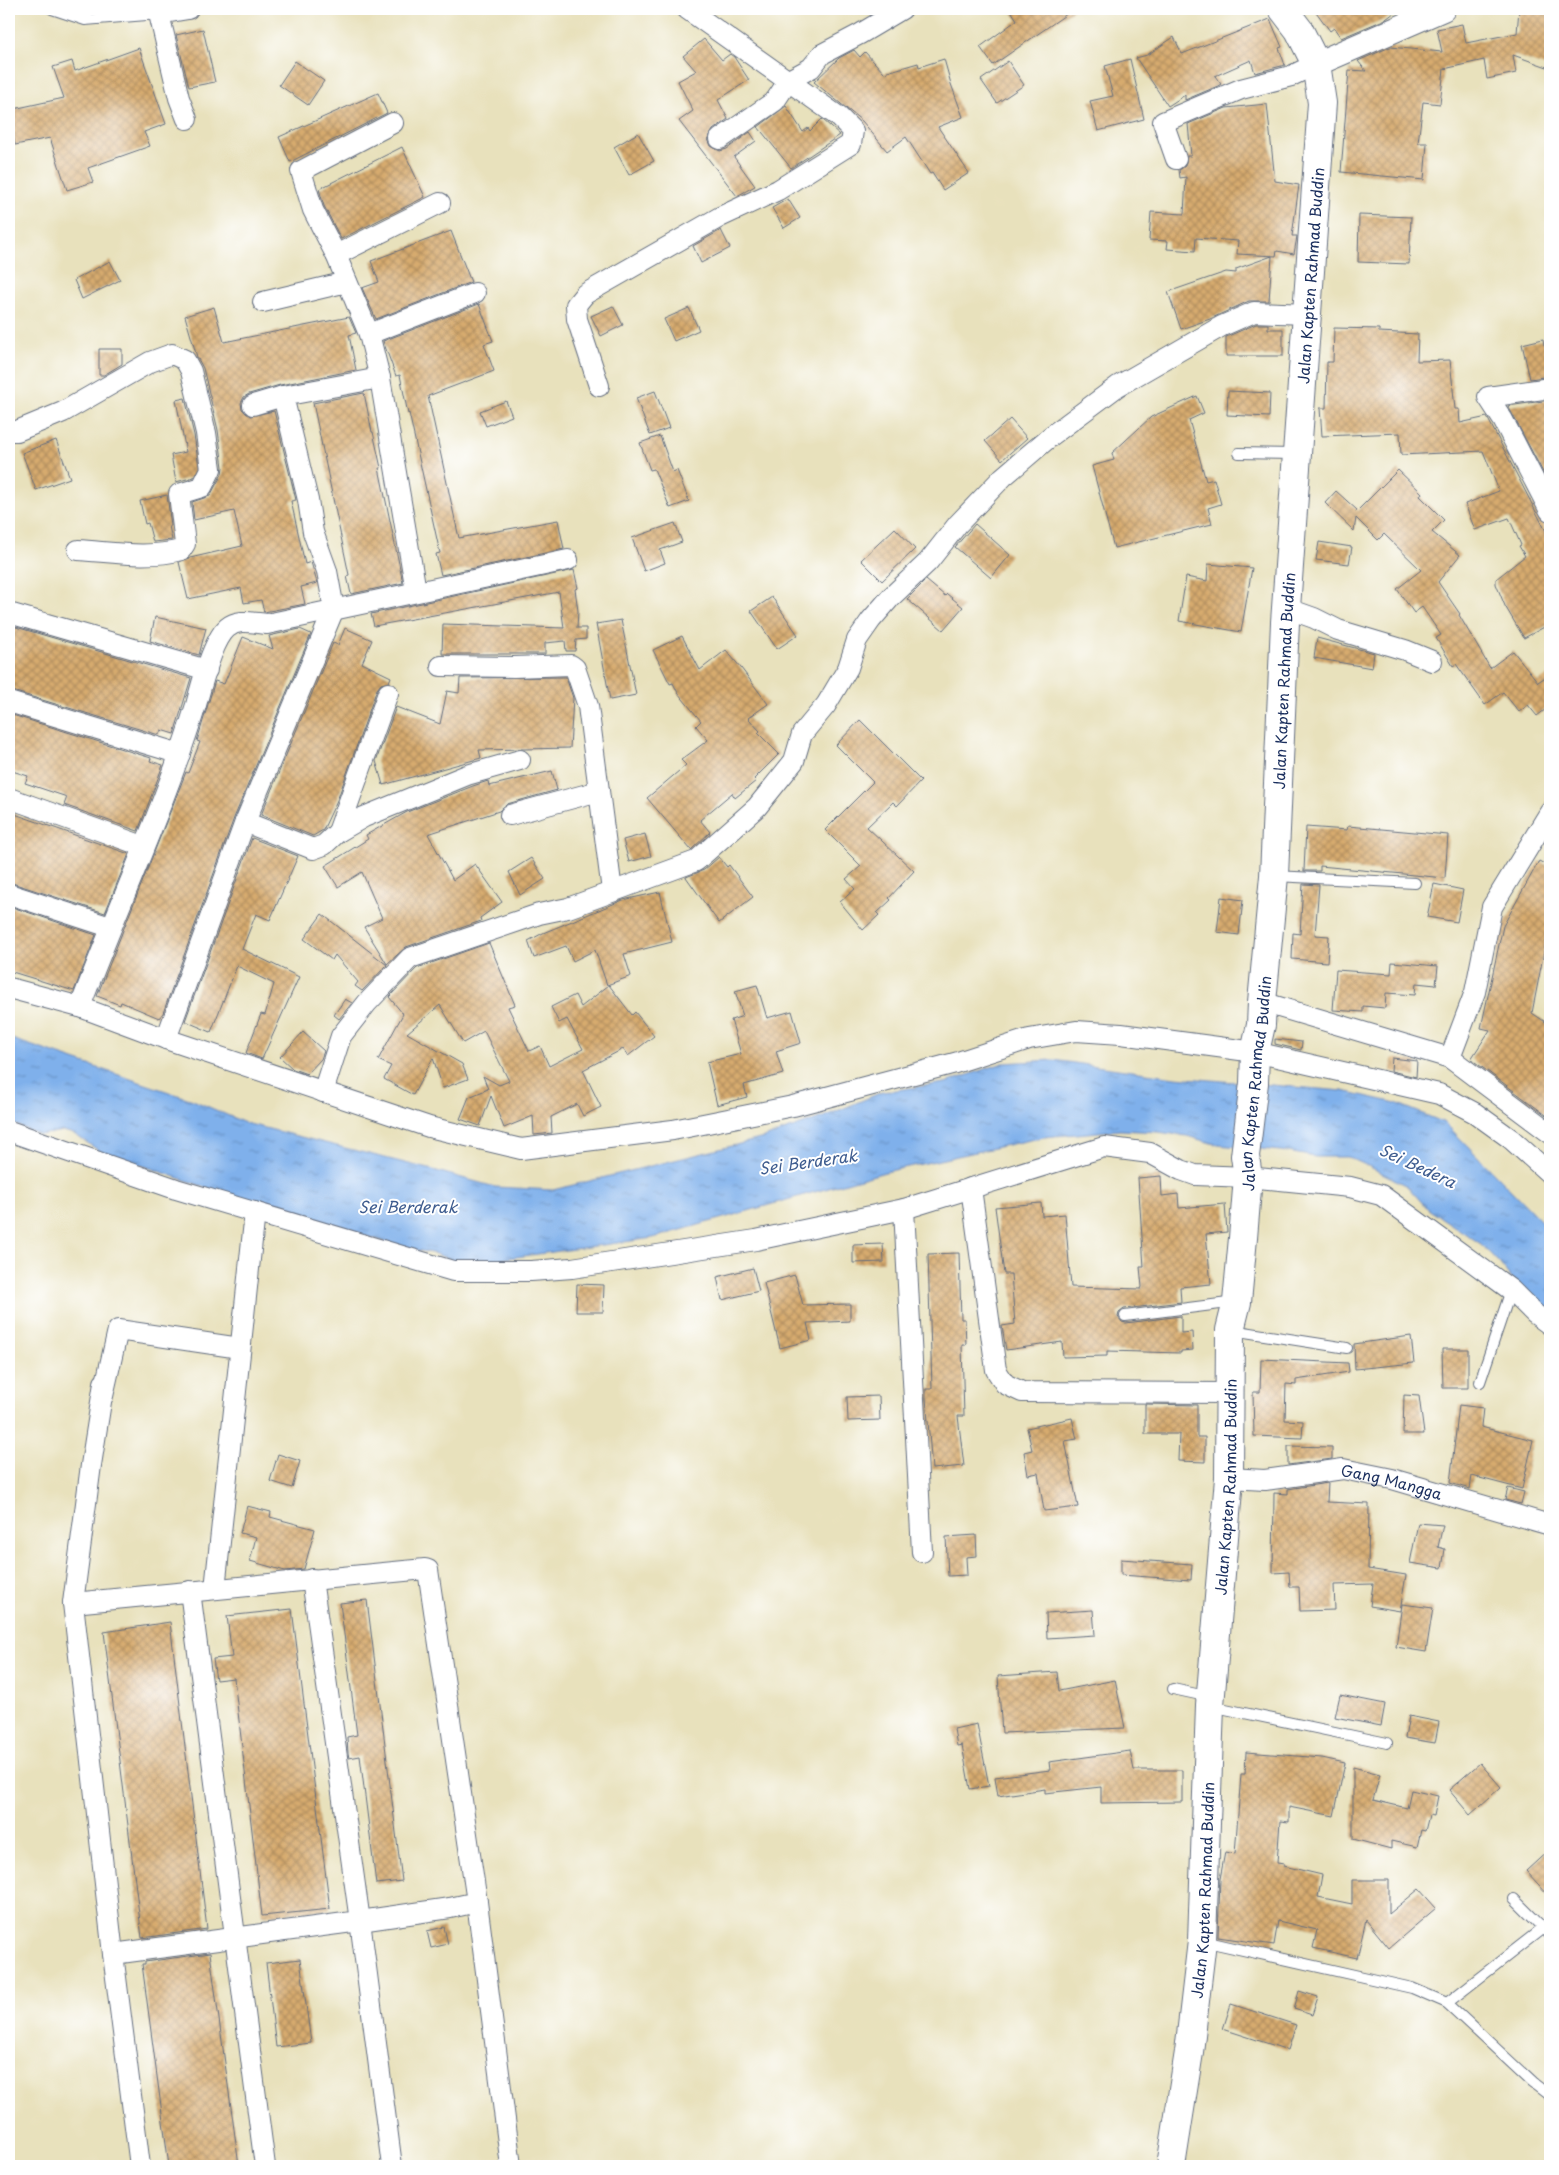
<svg xmlns="http://www.w3.org/2000/svg" width="1559" height="2175" font-family="'Playpen Sans',sans-serif">
<style>
.water{fill:url(#water-ripples);stroke:#4d70a4}
.building{fill:url(#building-cross-hatch)}
.lines{fill:none;stroke-linecap:round;stroke-linejoin:round}
.service-casing{stroke:#636d7f;stroke-width:12}
.minor-casing{stroke:#636d7f;stroke-width:22}
.tertiary-casing{stroke:#636d7f;stroke-width:26}
.primary-casing{stroke:#636d7f;stroke-width:30}
.service{stroke:#fff;stroke-width:10}
.minor{stroke:#fff;stroke-width:20}
.tertiary{stroke:#fff;stroke-width:24}
.primary{stroke:#fff;stroke-width:28}
.labels{text-anchor:middle;dominant-baseline:central;stroke-width:4;stroke-linejoin:round;paint-order:stroke}
.street-label{font-size:15px;fill:#1b2f5e;stroke:#fff}
.water-label{font-size:16px;font-style:italic;fill:#3e5c8f;stroke:#fff}
</style>
<defs>
<pattern id="water-ripples" width="26" height="14" patternUnits="userSpaceOnUse" patternTransform="scale(1.25)"><rect width="26" height="14" fill="#7fb0eb"/><path d="M2 4q2-2 4 0t4 0M15 11q2-2 4 0t4 0" fill="none" stroke="#6790c2"/></pattern>
<pattern id="building-cross-hatch" width="8" height="8" patternUnits="userSpaceOnUse" patternTransform="scale(1.25)"><rect width="8" height="8" fill="#d7ab6e"/><path d="M0 0l8 8M0 8l8-8" fill="none" stroke="#ae8c5e"/></pattern>
</defs>
<rect width="100%" height="100%" fill="#fff"/>
<filter id="ink" filterUnits="userSpaceOnUse"><feTurbulence type="fractalNoise" baseFrequency=".02" numOctaves="2"/><feDisplacementMap in="SourceGraphic" scale="10" xChannelSelector="R" yChannelSelector="G"/><feConvolveMatrix kernelMatrix="1 2 1 2 8 2 1 2 1" color-interpolation-filters="sRGB"/></filter>
<filter id="wash" filterUnits="userSpaceOnUse"><feTurbulence type="fractalNoise" baseFrequency=".0096" numOctaves="4" result="noise"/><feDisplacementMap in="SourceGraphic" scale="20" xChannelSelector="R" yChannelSelector="G"/><feGaussianBlur stdDeviation="1.12" result="paint"/><feColorMatrix in="noise" values="0 0 0 0 0 0 0 0 0 0 0 0 0 0 0 0 0 1.4 0 .05"/><feComposite in="paint" operator="in"/></filter>
<g filter="url(#wash)">
<rect width="100%" height="100%" fill="#e8e1bc"/>
<path class="water" d="M9,1038l184,62 52,23 188,47 62,17 58,3 211,-52 59,-21 59,-25 63,-9 58,-20 50,-3 122,17 168,14 53,12 49,20 99,101 6,7v91l-9,-6 -41,-52 -19,-20 -53,-35 -22,-24 -36,-18 -22,-10h-32l-35,-6 -63,-6 -31,-9 -29,-4 -38,-2 -76,7 -159,35 -232,66 -180,25h-16l-21,-9 -39,-8 -96,-31 -70,-19 -87,-30 -34,-8 -36,-24 -11,-3 -23,4 -31,-13z"/>
<g id="blocks">
<g class="building">
<path d="M1010,9h64l-81,56 -13,-18 37,-27z"/>
<path d="M1314,9h85l-13,10 -45,19 -7,-10 -4,3z"/>
<path d="M1519,9h31v59l-37,-13 3,18 -29,6 -3,-19 -40,9 -4,35 -17,-2 -5,41h9l-3,37 -83,-8 8,-102 17,1 -8,-10 32,-14 52,5 -5,-23 25,-5 4,19 51,-10z"/>
<path d="M1270,19l12,28 -3,1 6,17 -30,8 -4,-13 -36,16 6,8 -3,2 -33,14v-5l-17,11 -32,-48 11,-3 27,-18 8,17z"/>
<path d="M203,29l12,53 -26,5 -13,-52z"/>
<path d="M704,39l18,21 8,-6 4,3 15,23 -31,20 10,19 -15,11 -5,9 3,7 9,5 7,-2 23,-17 6,9 -22,16 21,29 -18,10 -58,-75 14,-10 -15,-30 18,-10 -13,-15z"/>
<path d="M139,48l27,76 -22,8 6,14 -62,22 5,14 -26,8 -17,-52 -35,7 -6,-35 55,-12 -11,-31 19,-6 3,10z"/>
<path d="M854,50l6,7 5,-5 19,21 34,-10 1,4 25,-8 7,25 12,33 -25,10 31,46 -26,17 -11,-17 -2,1 -24,-37 -19,14 -25,-30 -48,-39 25,-24z"/>
<path d="M1130,59l14,60 -46,12 -8,-30 23,-5 -8,-30z"/>
<path d="M295,61l29,20 -16,24 -29,-20z"/>
<path d="M1008,61l16,24 -27,18 -16,-23z"/>
<path d="M378,93l9,20 -97,49 -11,-25z"/>
<path d="M1267,104l8,77 24,4 -7,51h5l-3,18 -17,-3 -1,5 -39,-2 1,-13 -42,-3 -1,13 -28,-2 1,-8 -19,-1 2,-28 33,2 2,-37 -6,1 -1,-8 6,-4 2,-10h4l-3,-32 38,-16z"/>
<path d="M786,106l17,26 5,-4 2,3 12,-12 18,16 -49,33 -33,-41z"/>
<path d="M638,133l16,28 -25,14 -15,-28z"/>
<path d="M402,147l23,50 -84,42 -17,-33 -5,-17z"/>
<path d="M788,199l12,19 -16,10 -12,-20z"/>
<path d="M1359,215l52,2 -2,47 -51,-2z"/>
<path d="M721,230l9,18 -29,15 -8,-17z"/>
<path d="M451,231l20,51 -95,37 -14,-31 17,-6 -8,-21z"/>
<path d="M1272,256l-3,45h-20l-39,18 -29,10 -13,-37 58,-20 10,1v-4z"/>
<path d="M110,261l10,19 -38,19 -8,-19z"/>
<path d="M479,304l14,37 -9,3 10,27 -66,25 31,142 99,-18 6,29 -123,26 -5,-21 4,-1 -31,-140 -1,1 -8,-39 -4,1 -13,-35z"/>
<path d="M613,306l10,19 -22,11 -10,-20z"/>
<path d="M214,307l10,35 125,-25 7,16 -7,2 7,35 -76,15 -31,9 -5,3 -3,6 1,6 8,7 24,-5 22,89 -5,1 14,63 6,-2 6,21 -16,4 4,17 -41,8 -3,-12 -17,3 -3,-15 -53,11 -9,-37 11,-4 52,-12 -8,-35 -40,9 -2,-18 18,-6 12,-22 1,-7 -5,-37 -15,-62 -6,-11 -12,-41z"/>
<path d="M689,308l10,22 -25,11 -10,-22z"/>
<path d="M1256,324h12v5h15v27h-57v-19z"/>
<path d="M1334,328l45,1v3l39,2 -1,27 33,-1 5,49h4l1,14 27,-6 63,122v85l-26,14 -19,-32 -9,-22v-5l29,-23 -6,-10 2,-1 -12,-27 -34,12 -10,-26 34,-13 -16,-40 -82,4 -1,-22 -78,3 -2,-28h6l1,-46h6z"/>
<path d="M1543,339l1,6 6,-1v32l-20,3 -8,-35z"/>
<path d="M99,349h23v15l-18,11h-5z"/>
<path d="M655,391l14,37 -19,7 -14,-37z"/>
<path d="M1228,391l42,2 -1,24 -42,-2z"/>
<path d="M364,393l8,39h1l8,36h-2l24,115 -52,11 -4,-18 2,-1 -36,-172z"/>
<path d="M1197,396l7,17 -15,7 17,61 8,-2 7,25 -13,4 4,16 -98,24 -22,-82 22,-6 -2,-7 39,-36z"/>
<path d="M185,398l9,37 5,32 -5,10 -18,5 -5,-27 15,-3 -10,-52z"/>
<path d="M1550,400v76l-4,2 -38,-72z"/>
<path d="M506,401l6,15 -26,10 -6,-15z"/>
<path d="M1010,419l17,19 -25,22 -17,-19z"/>
<path d="M660,436l13,36 4,-2 12,31 -19,7 -16,-39 -4,1 -10,-27z"/>
<path d="M56,440l14,38 -34,12 -14,-37z"/>
<path d="M1398,470l24,23 -2,3 24,24 -12,12 28,23 -22,27 22,32 -1,1 31,53 23,-17 25,31 12,-8v32l-13,10 -9,-11 -9,7 -16,-20 -18,13 -29,-41 -3,2 -17,-28 5,-3 -19,-28 -8,6 -17,-24 24,-19 -37,-36 -6,6 -22,-22 -2,13 -29,-28 11,-12 21,19 -1,2z"/>
<path d="M167,495l4,31h-2l3,14 -19,2 -5,-19 -3,1 -5,-23z"/>
<path d="M675,523l7,19 -22,8 5,13 -21,8 -12,-33z"/>
<path d="M975,524l35,31 -19,23 -36,-31z"/>
<path d="M895,528l20,21 -33,32 -21,-21z"/>
<path d="M1319,542l33,5 -3,17 -33,-4z"/>
<path d="M1208,564l44,4 -11,64 -62,-11 7,-44 21,4z"/>
<path d="M574,570l4,18 -3,1 3,22 -1,17h9v11l-10,1 -1,11h-9l-1,-10 -20,2v11h-103l1,-30 121,4 -5,-36 -185,34 -3,-12z"/>
<path d="M926,580l19,16 2,-2 16,13 -20,23 -36,-31z"/>
<path d="M772,597l26,38 -21,14 -26,-38z"/>
<path d="M155,617l51,11 -7,27 -49,-14z"/>
<path d="M621,620l15,75 -26,5 -14,-76z"/>
<path d="M9,625l182,53 -17,56 -13,-4 -2,5 -150,-45z"/>
<path d="M345,628l27,12 -10,23 29,14 -2,5 -8,2 -4,5 -39,109 -15,32 -10,6 -52,-21 72,-172 5,2z"/>
<path d="M300,629l11,5 -77,184 -71,195 -4,5 -38,-16 -1,3 -23,-9 89,-224 2,1 12,-31 -3,-1 18,-60 9,3 19,-47 30,12 -4,-13z"/>
<path d="M682,636l18,34 26,-20 15,18 27,36 -20,14 12,13 -2,2 21,21 -25,25 2,2 -21,17 -3,-5 -32,27 10,12 -19,18 -44,-52 39,-33 -5,-5 27,-20 -12,-14 5,-5 -23,-28 -5,-10 -3,1 -17,-34z"/>
<path d="M1317,638l57,15 -2,15 -58,-10z"/>
<path d="M566,677l7,21 -3,50 -91,2 2,8 -98,27 -7,-24 20,-54 44,17 7,-33 12,2 1,-15z"/>
<path d="M9,714l142,44 -1,3 13,4 -25,66 -74,-26 3,-8 -42,-14 3,-7 -19,-6z"/>
<path d="M860,720l61,61 -24,25 -4,-4 -26,25 47,44 -25,27 2,2 -14,13 2,2 -16,15 -23,-28 15,-13 -9,-10 15,-13 -36,-36 48,-48 -37,-37z"/>
<path d="M552,771l5,19 -50,14 -8,7 -71,23 25,46 22,-16 27,38 -22,16 1,3 -75,26 -19,17 -23,-37 18,-9 -20,-46 -24,15 -13,-21 43,-27 -2,-4 41,-23 66,-26 15,-5 1,5z"/>
<path d="M9,812l120,42 -24,59 -96,-31z"/>
<path d="M1348,826l100,9 -3,43 -125,-12v5h-16l2,-44 41,3z"/>
<path d="M645,834l6,22 -22,6 -6,-22z"/>
<path d="M252,838l46,18 -28,64 -14,-6 -14,35 57,28 -37,82 -16,-6 15,-39 4,1 9,-31 -37,-18 -26,66 -26,-11z"/>
<path d="M719,857l8,10 2,-2 24,32 -34,26 -33,-46 18,-7z"/>
<path d="M531,858l14,21 -25,16 -11,-23z"/>
<path d="M1539,861l11,6v62l-3,7 -15,77 18,12v93l-79,-59 19,-29 -9,-2 22,-102z"/>
<path d="M1303,884l16,1 -4,50 14,1 -2,26 -35,-3 1,-26 7,1z"/>
<path d="M1434,884l29,6 -6,32 -30,-5z"/>
<path d="M660,892l12,50 -48,12 7,22 -24,9 -12,-35 -22,11 -7,-15 -32,12 -6,-17 15,-8 80,-33z"/>
<path d="M1221,897l22,3 -4,35 -22,-3z"/>
<path d="M9,906l87,29 -22,56 -65,-20z"/>
<path d="M322,914l65,51 -25,26 -7,-5 3,-4 -23,-27 -3,5 -28,-21z"/>
<path d="M489,943l26,62 -7,2 21,44 11,-5 9,20 34,-17 -16,-30 -8,4 -8,-16 24,-12 6,12 28,-22 23,30 3,-3 19,24 -26,20 -5,-7 -40,21 18,37 -18,9 -6,-12 -26,13 1,16 -18,2 -1,-19 -29,12 -13,-32 -11,30 -20,-7 9,-22 19,-8 -5,-13 16,9 10,-4 -25,-50 -21,12 -23,-38 -33,28 55,31 6,15 -25,9 -10,-30 -20,37 -29,-16 7,-13 -13,-6 25,-46 -14,-17 28,-29z"/>
<path d="M1392,962l46,4 -2,19 -20,-2 -1,12 -29,-2 -1,15 -22,-2v6l-30,-2 3,-40 55,4z"/>
<path d="M757,985l10,33 25,-7 9,32 -25,8 7,23 -39,11 3,12 -30,8 -10,-43 34,-8 -10,-34 12,-4 -8,-25z"/>
<path d="M345,999l7,4 -13,16 -5,-4z"/>
<path d="M303,1032l21,19 -3,8 -14,15 -14,-5 -13,-12z"/>
<path d="M1275,1039l27,3 -1,8 -26,-6z"/>
<path d="M1392,1058l25,3 -1,16 -25,-6z"/>
<path d="M1161,1176l1,20 16,-2 1,14 46,-4 2,28 -21,2 5,50 -31,3 1,15 -57,7 -5,4 -1,4 4,5 4,1 55,-7v17l11,-1 1,18 -12,1v2l-74,-2v5l-44,1 -1,-15 -56,8 -4,-24 13,-2 -4,-50h-7l-9,-67 46,-4 1,13 23,-2 6,73 70,2 1,-2 -2,-20h4l-6,-89z"/>
<path d="M883,1244l1,18 -31,1v-18z"/>
<path d="M959,1253l2,66h4l1,26h-4l2,71h-6l6,50 -32,3 -6,-71v-9h6l-4,-135z"/>
<path d="M753,1268l6,23 -37,9 -5,-23z"/>
<path d="M795,1275l8,30 47,-1v17l-43,2 4,17 -31,8 -16,-65z"/>
<path d="M577,1284l27,1 -1,27h-27z"/>
<path d="M1411,1336l3,27 -59,6 -1,-25z"/>
<path d="M1442,1349h26v39h-25z"/>
<path d="M1261,1359l87,4 1,9 -53,8v5l-10,-1 -1,36 18,1 -1,17 -48,-2 -1,-44h7z"/>
<path d="M1404,1395l15,1 5,38h-21z"/>
<path d="M879,1396l1,24 -32,1 -1,-24z"/>
<path d="M1145,1404l52,1v32h8v25l-27,-1 1,-27h-34z"/>
<path d="M1459,1405l24,3 -2,19 52,13 -11,49 -50,-13 -2,13 -20,-6z"/>
<path d="M1072,1418l5,21 -12,2 13,66 -34,4 -6,-38 -10,2 -4,-23 8,-2 -5,-22z"/>
<path d="M1288,1446l44,1v12l-44,6z"/>
<path d="M278,1454l22,7 -8,27 -22,-7z"/>
<path d="M1328,1483l-1,19 42,2 -1,65 38,6 -6,36 -30,-5 3,-22 -39,1 1,25 -35,1 -1,-24h-9l-1,-15 -16,1 1,-80 14,1v-5z"/>
<path d="M1508,1488l16,4 -3,12 -16,-4z"/>
<path d="M247,1506l24,6 -1,5 45,12 -11,40 -19,2 -35,-10 6,-24 -16,-4z"/>
<path d="M1418,1523l25,2 -5,22 7,2 -3,19 -32,-5z"/>
<path d="M976,1535l1,21 -11,1 1,18 -19,1 -2,-39z"/>
<path d="M1121,1559l71,5 -1,16 -70,-5z"/>
<path d="M367,1600l35,281 -26,3 -16,-128 -11,2 -1,-5 -1,-16 10,-2 -17,-132z"/>
<path d="M1402,1604l31,4 -7,44 -30,-5z"/>
<path d="M292,1609l38,300 -68,7 -28,-238 -18,2 -3,-21 19,-2 -5,-41z"/>
<path d="M1093,1610l2,25 -48,3 -1,-25z"/>
<path d="M170,1622l37,307 -65,9 -38,-306z"/>
<path d="M1057,1672l2,19 56,-11 10,48 -123,5 -4,-57z"/>
<path d="M1340,1695l45,9 -4,22 -46,-9z"/>
<path d="M1409,1716l30,6 -4,21 -30,-5z"/>
<path d="M977,1724l12,62 -19,3 -8,-44 -5,1 -3,-17z"/>
<path d="M1130,1751l4,19h48v32l-81,1v-16l-56,6v-4l-47,7 -3,-19 55,-7 -1,-8z"/>
<path d="M1246,1752l76,6 23,5 -11,53 -45,-9v15l-9,-1 -3,42 7,1v2l38,9 -4,22 34,7v-24h37v34l30,-25 17,19 -47,40 -23,-28 -9,38 -44,-10 4,-18 -39,-9 -4,24 -56,-8 2,-58 5,-27 10,2 6,-80h4z"/>
<path d="M1480,1763l21,24 -31,28 -21,-25z"/>
<path d="M1353,1767l27,7 -7,26 34,8 4,-18 27,6 -4,20 -5,-1 -4,16 -4,-1 -4,17 -26,-6v8l-38,-10z"/>
<path d="M1550,1849v48l-24,-26z"/>
<path d="M444,1927l4,17 -17,4 -4,-17z"/>
<path d="M210,1953l29,213h-70l-27,-202h3v-2z"/>
<path d="M300,1959l11,84 -35,4 -10,-84z"/>
<path d="M1299,1991l19,6 -6,18 -18,-6z"/>
<path d="M1231,2004l65,21 -8,25 -65,-21z"/>
</g>
</g>
</g>
<g filter="url(#ink)">
<use href="#blocks" fill-opacity="0" stroke="#636d7f" stroke-width="1"/>
<g class="lines">
<defs>
<g id="service">
<path d="M52,9l33,11 74,-6"/>
<path d="M1239,453l56,1"/>
<path d="M1275,876l140,7"/>
<path d="M1125,1316l111,-14"/>
<path d="M1232,1330l115,18"/>
<path d="M1480,1382l31,-92"/>
<path d="M1173,1689l37,8"/>
<path d="M1211,1706l176,37"/>
<path d="M1543,1928l7,8"/>
<path d="M1203,1941l209,47 35,15 86,80 17,13"/>
<path d="M1447,2003l96,-75 -29,-29"/>
</g>
<g id="minor">
<path d="M187,119l-8,-21 -20,-84 29,-5"/>
<path d="M393,123l-92,48 12,39 23,45 33,79 11,44 36,213"/>
<path d="M720,139l55,-38 14,-21 22,-12 11,-14 38,-20 42,-25"/>
<path d="M1176,159l-13,-37 78,-33 50,-13 25,-12"/>
<path d="M336,255l104,-52"/>
<path d="M263,302l84,-20"/>
<path d="M369,334l106,-41"/>
<path d="M599,386l-22,-67 -1,-14 9,-11 135,-77 58,-27 73,-46 2,-13 -14,-14 -152,-108"/>
<path d="M1550,388l-62,9 15,23 47,91"/>
<path d="M253,405l30,-9 97,-18"/>
<path d="M9,431h8l46,-19 87,-50 22,-8 13,6 6,11 15,62 5,36 -9,18 -23,7 6,50 -4,6c-33,9 -70,2 -103,0"/>
<path d="M1286,608l28,10 24,12 67,20 27,11"/>
<path d="M9,613l198,57"/>
<path d="M441,666l73,1 57,-2 4,3 13,38 24,185"/>
<path d="M9,702l171,52"/>
<path d="M9,798l134,48"/>
<path d="M510,815l89,-24"/>
<path d="M245,822l68,27 11,-4 14,-13 26,-15 103,-42 53,-15"/>
<path d="M338,832l50,-139"/>
<path d="M9,894l101,33"/>
<path d="M9,988l71,19 86,32 263,88 92,22 152,-19 120,-24 162,-43 74,-24 47,-8 45,3 134,18 184,42 36,19 36,26 39,35"/>
<path d="M1262,1002l188,56 100,75"/>
<path d="M80,1007c38,-101 84,-199 116,-302 5,-19 17,-65 31,-77 11,-10 26,-5 40,-4l301,-64"/>
<path d="M166,1039l79,-217 89,-213 -7,-38 -14,-39 -5,-32 -25,-104"/>
<path d="M1450,1058l25,-66 17,-85 58,-95"/>
<path d="M323,1092l18,-56 26,-33 43,-45 129,-44 29,-6 128,-47 61,-54 37,-46 8,-27 24,-29 22,-37 9,-28 14,-20 20,-23 37,-35 30,-38 45,-47 48,-41 67,-50 104,-60 32,-14 53,2"/>
<path d="M9,1131l167,58 277,82h78l41,-3 184,-28 148,-31 200,-62 46,6 31,17 14,5 53,2 102,10 31,8 130,95 24,24 15,11"/>
<path d="M971,1188l25,182 9,14 17,8 207,1"/>
<path d="M904,1209l18,343"/>
<path d="M104,1383l-13,82 -18,138 40,351 27,212"/>
<path d="M103,1396l15,-66 122,18"/>
<path id="s1" d="M1229,1478l36,2 78,-11 49,10 158,46"/>
<path d="M312,1579l48,342 32,245"/>
<path d="M215,1589l40,-377"/>
<path d="M190,1591l75,575"/>
<path d="M73,1603l352,-34 3,1 49,332 -27,6 -90,13 -247,33"/>
<path d="M477,1902l34,264"/>
</g>
<path id="tertiary" d="M1316,64l127,-55"/>
<g id="primary">
<path id="s2" d="M1171,2166l18,-114 13,-111 8,-236 19,-227 1,-148 7,-28 6,-64 5,-61 -3,-21 9,-73 1,-31 6,-27 1,-23 12,-126 11,-254 37,-519 -6,-39 -17,-34 -16,-21"/>
</g>
</defs>
<use href="#service" class="service-casing"/>
<use href="#minor" class="minor-casing"/>
<use href="#tertiary" class="tertiary-casing"/>
<use href="#primary" class="primary-casing"/>
<use href="#service" class="service"/>
<use href="#minor" class="minor"/>
<use href="#tertiary" class="tertiary"/>
<use href="#primary" class="primary"/>
</g>
</g>
<g class="labels">
<g class="street-label">
<text stroke="none"><textPath href="#s2" startOffset="1898">Jalan Kapten Rahmad Buddin</textPath></text>
<text stroke="none"><textPath href="#s2" startOffset="1492">Jalan Kapten Rahmad Buddin</textPath></text>
<text stroke="none"><textPath href="#s2" startOffset="1088">Jalan Kapten Rahmad Buddin</textPath></text>
<text stroke="none"><textPath href="#s1" startOffset="165">Gang Mangga</textPath></text>
<text stroke="none"><textPath href="#s2" startOffset="682">Jalan Kapten Rahmad Buddin</textPath></text>
<text stroke="none"><textPath href="#s2" startOffset="278">Jalan Kapten Rahmad Buddin</textPath></text>
</g>
<g class="water-label">
<text transform="translate(808 1161) rotate(-8)">Sei Berderak</text>
<text transform="translate(1418 1165) rotate(25)">Sei Bedera</text>
<text x="408" y="1206">Sei Berderak</text>
</g>
</g>
<rect width="1559" height="2175" fill="none" stroke="#fff" stroke-width="30"/>
</svg>
